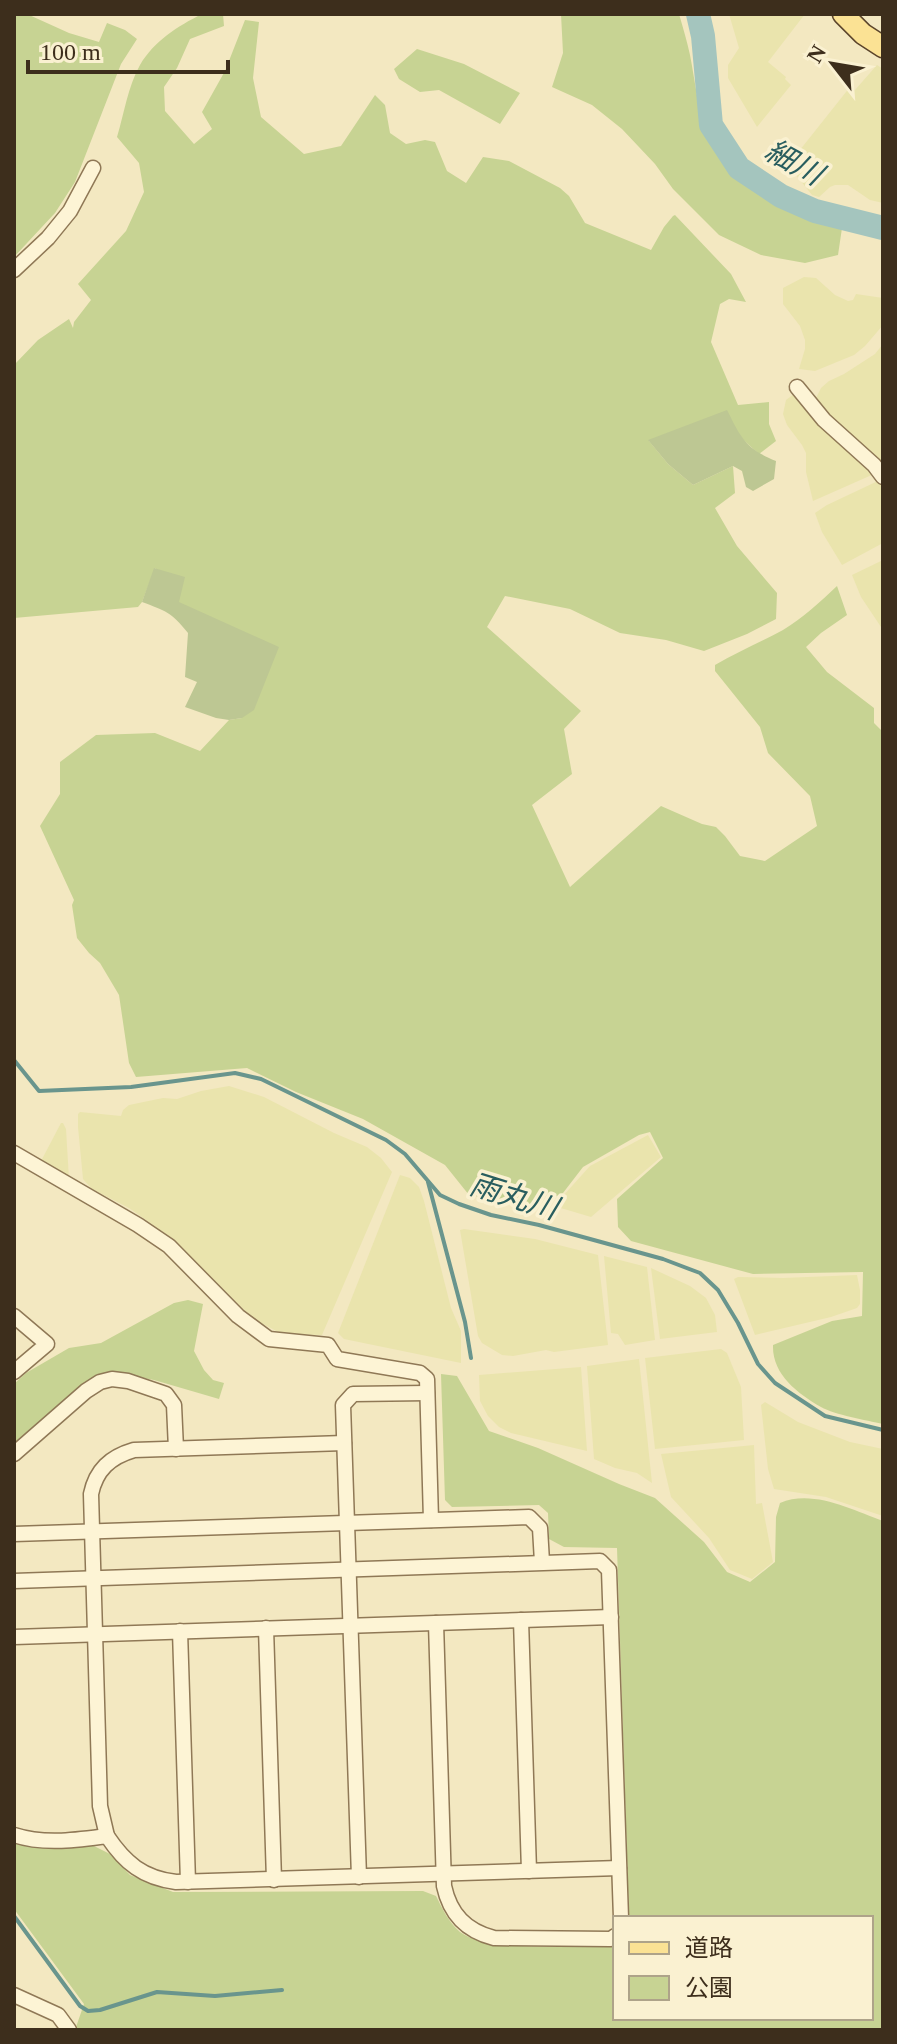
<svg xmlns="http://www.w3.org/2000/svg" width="897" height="2044" font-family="'Times New Roman','Noto Sans JP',serif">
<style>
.farmland{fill:#eae4ad}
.green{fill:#c7d393}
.cemetery{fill:#bdc793}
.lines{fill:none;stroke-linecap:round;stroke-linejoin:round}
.stream{stroke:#69958d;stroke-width:4}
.river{stroke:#a4c5be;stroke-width:24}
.minor-casing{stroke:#8f7856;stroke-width:17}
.primary-casing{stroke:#5c452b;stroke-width:23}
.minor{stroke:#fdf4d5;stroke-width:14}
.primary{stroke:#fbe294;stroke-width:20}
.labels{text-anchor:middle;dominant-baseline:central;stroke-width:7;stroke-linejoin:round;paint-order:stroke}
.water-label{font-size:30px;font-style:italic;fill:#295e5f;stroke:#faf1d1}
</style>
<rect width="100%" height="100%" fill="#f3e8c1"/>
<g class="farmland">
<path d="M729,14h76l-37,48 18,15 -1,2 6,6 -34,42 -29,-49v-13l11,-17z"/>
<path d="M877,65l6,4v134l-13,-3 -22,-15h-13l-5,2 -11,10 -7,-2 -24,-30 62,-78 5,3z"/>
<path d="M804,277l12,1 19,17 13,6 5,-1 3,-6 27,4v27l-18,21 -11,9 -39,16 -16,-2 6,-20v-9l-5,-14 -17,-22v-16z"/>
<path d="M883,344v124l-54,-52 -14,-16 6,-12 8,-7 15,-7 31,-20z"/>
<path d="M794,394l80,80 -61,27 -7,-29v-19l-4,-8 -15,-20 -4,-11 3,-14z"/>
<path d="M880,480l3,5v58l-41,22 -20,-33 -7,-19 12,-8z"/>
<path d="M883,560v70l-22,-33 -9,-22z"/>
<path d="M229,1086l35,11 70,36 33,14 14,11 11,14 -70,163 -40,-1 -21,-11 -13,-9 -75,-75 -44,-31 -37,-19 -9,-10 -5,-52v-13l2,-2 41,4 2,-6 6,-5 34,-7 14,1 24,-8z"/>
<path d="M61,1123h2l3,6 3,50 -29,-16z"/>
<path d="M648,1135l13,22 -70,60 -37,-11 36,-40z"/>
<path d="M400,1175l10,3 9,9 5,14 27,107 10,23v32l-117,-24 -6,-6z"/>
<path d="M464,1229l71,10 63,16 10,90 -54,7 -8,-2 -33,6 -11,-1 -20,-12 -4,-7 -18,-106z"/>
<path d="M604,1256l43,11 8,73 -30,5 -7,-11 -7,-1z"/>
<path d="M651,1268l39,18 16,12 9,17 2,17 -57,7z"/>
<path d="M857,1275l3,15v14l-3,4 -26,9 -76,18 -21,-56 4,-2 45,1z"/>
<path d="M721,1349l6,4 14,34 3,53 -89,9 -10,-91z"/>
<path d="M639,1359l13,124 -15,-10 -22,-5 -21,-9 -7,-93z"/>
<path d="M581,1367l6,84 -76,-18 -12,-6 -11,-11 -8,-15 -1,-26z"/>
<path d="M765,1402l33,20 52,20 33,7v67l-57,-19 -52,-8 -6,-20 -7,-64z"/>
<path d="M754,1445l2,59 6,-1 11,59 -21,17 -22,-9 -21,-32 -38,-41 -10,-43z"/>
</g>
<g class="green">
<path d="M14,14h13l42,19 30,9 8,-19 18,7 12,9 -16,25 -46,118 -20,31 -41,44z"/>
<path d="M202,14h21l1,12 -34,13 -13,29 -13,19 1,24 29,33 18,-15 -10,-17 23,-41 20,-51 14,2 -6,56 8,39 43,37 37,-8 34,-51 10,10 5,28 16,11 19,-4 10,2 12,29 19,12 17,-26 26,4 51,27 9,8 16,27 66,27 13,-23 9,-11 2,-1 56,59 15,28 -17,-3 -9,5 -9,38 27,63 31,-3v22l7,17 -17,13 -19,-17 -91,4 19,23 25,21 40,-19 2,27 -20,15 22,38 40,47 -1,26 -29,15 -43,17 -38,-11 -46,-7 -50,-24 -65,-13 -18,31 94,84 -17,18 8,45 -40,31 38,82 91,-81 41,18 14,3 9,9 15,20 25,5 52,-35 -7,-30 -42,-43 -8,-26 -45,-56v-6c22,-13 46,-23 68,-35 20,-12 37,-28 54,-44l10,29 -26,18 -15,14 21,25 47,36v15l9,9v692c-17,-4 -48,-9 -62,-17 -24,-14 -49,-33 -48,-62l59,-24 30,-5 1,-44 -110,2 -122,-33 -13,-14 -1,-28 46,-41 -13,-26 -11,3 -56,32 -20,26 -27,13 -67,-11 -24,-30 -82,-46 -67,-27 -49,-24 -111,9 -7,-14 -10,-68 -19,-32 -11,-10 -12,-15 -5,-33 2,-5 -34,-74 20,-32v-32l36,-27 59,-2 45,18 29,-31 13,-2 -64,-116 -23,-34 -13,34 -4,5 -124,11v-253l24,-25 31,-21 4,9 1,-6 17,-22 -13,-16 48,-53 18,-39 -5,-29 -22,-26c7,-23 11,-51 23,-72 14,-24 38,-39 62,-51z"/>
<path d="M561,14h118c4,14 8,27 11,41 5,26 8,53 16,78 18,54 88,78 136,95l-4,27 -33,8 -44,-8 -42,-20 -46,-46 -18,-25 -33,-35 -30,-24 -40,-18 11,-34z"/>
<path d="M417,49l47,15 56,29 -20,31 -61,-34 -19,2 -21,-13 -5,-10z"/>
<path d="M188,1300l15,4 -9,47 10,19 9,10 11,3 -5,16 -65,-19 -44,-8 -15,5 -16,10 -65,57v-60l12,-11 43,-25 32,-5 73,-40z"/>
<path d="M441,1374l16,2 32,55 49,17 81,36 36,14 49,44 23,30 23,10 25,-20 1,-45 4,-14c33,-14 72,7 103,18v509h-808l9,-26 -70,-95v-68l76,3 20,10 20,21 43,17 250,-1 13,5c6,12 13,27 24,36 25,20 120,14 155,14v72h256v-100h-242l-12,-370 -53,-1 -15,-8 -1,-26 -9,-8 -87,2 -7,-7z"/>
</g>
<g class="cemetery">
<path d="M727,410c14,28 19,39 49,51l-2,18 -21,12 -7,-4 -4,-16 -9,-5 -40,19 -25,-21 -20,-24z"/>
<path d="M154,568l31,9 -6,25 100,45 -25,63 -12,8 -13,2 -13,-2 -31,-11 12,-25 -12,-5 3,-44c-17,-21 -22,-22 -46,-31z"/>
</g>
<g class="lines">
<g class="stream">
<path d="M14,1060l25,31 92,-4 104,-14 26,6 125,61 19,14 35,41 19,9 32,11 48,10 124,34 37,14 18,17 20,33 20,41 17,19 50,33 58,14"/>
<path d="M428,1182l37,140 6,36"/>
<path d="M14,1916l66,90 8,5 12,-1 57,-18 58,4 67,-6"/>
</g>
<path class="river" d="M698,14l5,22 8,89 28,43 42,28 34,15 68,17"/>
<defs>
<g id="minor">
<path d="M14,270l34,-32 22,-27 23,-43"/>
<path d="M797,387l27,33 50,45 9,12"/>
<path d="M14,1153l124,72 31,21 69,70 31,23 59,6 9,14 83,14 7,6 4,141"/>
<path d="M14,1316l33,28 -33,28"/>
<path d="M14,1454l72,-63 14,-9 12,-3 16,2 38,13 8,11 2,44"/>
<path d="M14,1534l515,-17 11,11 2,34"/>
<path d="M14,1581l586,-20 9,9 12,348"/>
<path d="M521,1620l8,251"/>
<path d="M436,1623l8,263c6,28 22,45 50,52l117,1 4,-3"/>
<path d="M266,1628l8,252"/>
<path d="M180,1631l8,251"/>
<path d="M14,1637l597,-20"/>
<path d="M14,1835c31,10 62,5 93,1 18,27 36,42 69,46l443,-14"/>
<path d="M107,1836l-7,-30 -9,-312c5,-24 19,-37 43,-44l210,-7"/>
<path d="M359,1877l-16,-472 10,-11 74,-1"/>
<path d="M14,1995l44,20 11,15"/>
</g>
<path id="primary" d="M843,14l20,20 20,13"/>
</defs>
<use href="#minor" class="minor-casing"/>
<use href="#primary" class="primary-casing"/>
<use href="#minor" class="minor"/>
<use href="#primary" class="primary"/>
</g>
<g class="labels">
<g class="water-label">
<text transform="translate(794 162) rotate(29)">細川</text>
<text transform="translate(514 1196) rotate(17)">雨丸川</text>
</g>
</g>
<rect width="897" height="2044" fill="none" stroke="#3d2e1c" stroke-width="32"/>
<rect x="613" y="1916" width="260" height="104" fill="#faf1d1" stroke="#aea389" stroke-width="2"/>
<rect x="629" y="1942" width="40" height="12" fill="#fbe294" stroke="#aea389" stroke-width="2"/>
<text x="685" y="1956" font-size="24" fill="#3d2e1c">道路</text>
<rect x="629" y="1976" width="40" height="24" fill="#c7d393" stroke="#aea389" stroke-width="2"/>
<text x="685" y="1996" font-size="24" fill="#3d2e1c">公園</text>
<g transform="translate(833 64) rotate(301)" stroke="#faf1d1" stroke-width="6" paint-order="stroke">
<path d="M0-6L14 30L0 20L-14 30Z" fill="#3d2e1c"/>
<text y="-12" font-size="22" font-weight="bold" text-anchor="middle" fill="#3d2e1c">N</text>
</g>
<path d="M28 60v12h200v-12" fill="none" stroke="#3d2e1c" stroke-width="4"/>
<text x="40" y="60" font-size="24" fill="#3d2e1c" stroke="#faf1d1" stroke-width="6" paint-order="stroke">100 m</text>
</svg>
